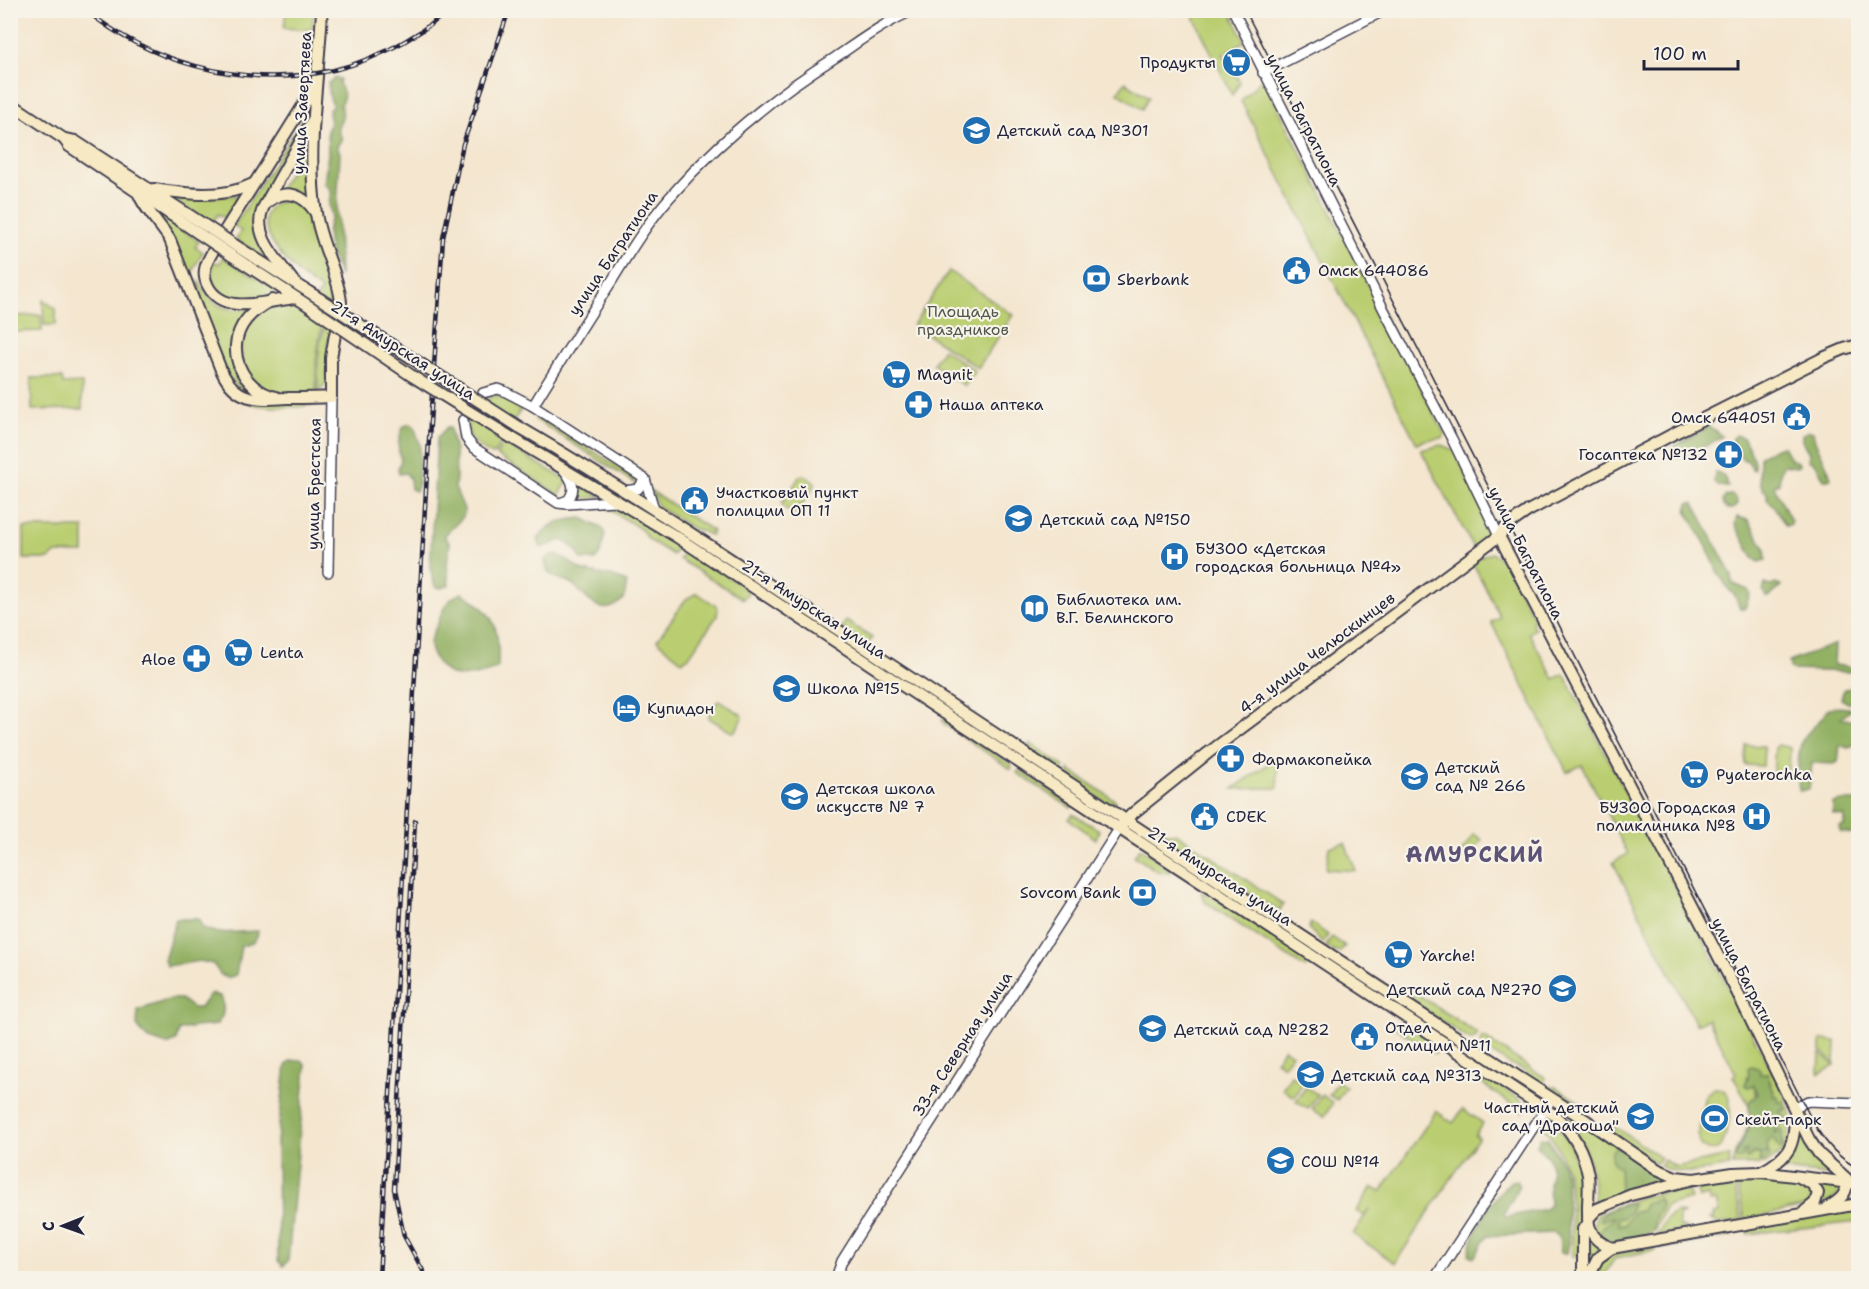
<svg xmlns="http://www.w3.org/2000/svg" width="1869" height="1289" font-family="'Shantell Sans',sans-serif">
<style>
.green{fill:#bace71;stroke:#6e7856;stroke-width:1.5;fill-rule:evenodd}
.forest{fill:#93b163;stroke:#5a6a4f;stroke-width:1.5}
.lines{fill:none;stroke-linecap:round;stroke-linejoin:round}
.tertiary-casing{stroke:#423f51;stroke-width:12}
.secondary-casing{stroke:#423f51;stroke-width:14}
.tertiary{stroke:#fff;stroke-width:9}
.secondary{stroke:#f6e9c3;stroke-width:10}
.tram{stroke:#22223b;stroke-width:1.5}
.rail-casing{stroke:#22223b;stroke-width:4.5}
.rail{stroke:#f7f3e8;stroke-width:2;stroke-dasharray:7;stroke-linecap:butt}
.secondary-bridge-casing{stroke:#423f51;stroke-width:14;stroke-linecap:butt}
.secondary-bridge{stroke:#f6e9c3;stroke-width:10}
.labels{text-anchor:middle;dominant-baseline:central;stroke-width:4.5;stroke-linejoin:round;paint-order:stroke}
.poi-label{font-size:16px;fill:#22223b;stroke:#f7f3e8;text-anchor:start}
.street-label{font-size:16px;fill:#22223b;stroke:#f7f3e8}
.park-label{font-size:16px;fill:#50564b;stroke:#f7f3e8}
.district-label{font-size:22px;font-weight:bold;letter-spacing:1.5px;fill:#5c5376;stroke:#f7f3e8}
</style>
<rect width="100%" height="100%" fill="#f7f3e8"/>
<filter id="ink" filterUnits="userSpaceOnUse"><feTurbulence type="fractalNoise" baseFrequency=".0167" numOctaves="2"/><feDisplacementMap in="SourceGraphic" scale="12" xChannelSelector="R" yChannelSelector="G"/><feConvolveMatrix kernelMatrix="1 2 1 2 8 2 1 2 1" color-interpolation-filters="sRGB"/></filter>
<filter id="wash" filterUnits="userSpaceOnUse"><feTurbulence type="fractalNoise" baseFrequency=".008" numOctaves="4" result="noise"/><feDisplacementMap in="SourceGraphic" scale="24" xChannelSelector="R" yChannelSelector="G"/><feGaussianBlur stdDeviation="1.35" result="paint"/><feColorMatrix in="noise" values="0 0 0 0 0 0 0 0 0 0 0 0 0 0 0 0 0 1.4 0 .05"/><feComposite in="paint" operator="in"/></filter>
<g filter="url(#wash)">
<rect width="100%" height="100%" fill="#f4e6cf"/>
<g class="green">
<path d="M286,11h28l-2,19 -28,-2z"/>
<path d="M1191,11h39l15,30 -22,13 17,28 -8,13z"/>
<path d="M1261,79l3,1 181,355 -2,3 -18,2 -8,4 -176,-343z"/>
<path d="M1125,82l24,15 -7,12 -24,-16z"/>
<path d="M308,110l-6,22 -48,82c-4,25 11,32 20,50l-38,-24 5,-9 -7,-5z"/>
<path d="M311,138v61l-33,-8z"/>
<path d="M239,195l-14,23 -7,-4 -7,10 -42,-28 44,1z"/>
<path d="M288,199l10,2 10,9 11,43 14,38 -13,44 -4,27v31c-13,0 -28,3 -41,-1 -63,-18 -28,-114 32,-77l14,-25c-8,-6 -16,-11 -23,-17 -19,-18 -58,-64 -10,-74z"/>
<path d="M157,214l42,27 -4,6 8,5 -9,16 -3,11z"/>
<path d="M223,257l55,34 2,2c-21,3 -54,14 -66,-9 -4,-8 -3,-15 0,-23l5,3z"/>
<path d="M949,271l64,44 -35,53 -65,-43z"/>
<path d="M199,282c13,23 23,30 51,27l-17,36 25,48 -13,-1 -17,-15 -29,-73z"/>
<path d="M334,297l3,5 -9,42 -2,39 -8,9v-32l2,-18z"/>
<path d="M43,300l13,9v16h-12z"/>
<path d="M41,315l1,16 -28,1 -1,-16z"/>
<path d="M943,349l32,22 -10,15 -32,-22z"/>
<path d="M31,378h31l1,6 19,-1v26l-50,1z"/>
<path d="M222,382l8,7 85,13 1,2c-26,5 -82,8 -94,-22z"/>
<path d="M493,396l12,1 18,9 -30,49c-9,-4 -17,-9 -22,-18 -11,-18 5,-37 22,-41z"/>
<path d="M537,416l96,60 2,7 -100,-64z"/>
<path d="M503,443l65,38 -9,14 -63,-40z"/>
<path d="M1441,445l13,5 35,74c2,12 -7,18 -15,25l-53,-99z"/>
<path d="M804,475l10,7 1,3 -19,28h-3l-10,-6 -1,-4 18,-27z"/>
<path d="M577,484l25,13 -29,2z"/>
<path d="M651,491l62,40 -2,4 -21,-8 -32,-20z"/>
<path d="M604,506l16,3 54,33 3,6 -4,7 -24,-15 -8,-11z"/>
<path d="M24,528h60v25h-28l-7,6h-25z"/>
<path d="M685,550l5,1 56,38 2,4 -5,6 -64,-40z"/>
<path d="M1492,553l12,8 30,57 -2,6 3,5 -6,4 25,46 10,-5 221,422 6,20 -5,33 -20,15 -33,1c-1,-18 20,-35 17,-54 -2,-11 -12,-25 -17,-35l3,-2 -28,-55 -12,5 -83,-162 15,-8 -46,-89 -15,7 -76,-150 9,-5 -28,-56 12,-6zM1759,1073h9v6l2,1 3,17 6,6 2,19 -7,10 8,5 1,11 -10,-10 -7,6v10h-10l-2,-2 -4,6 -2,-8 -4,1 -2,4 -7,1c10,-20 24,-52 19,-71l-6,2 -2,-9 3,-4z"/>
<path d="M697,593l21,14 -1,9 -29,42 -6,3 -18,-14 -7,-7 29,-41z"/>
<path d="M846,621l26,17 -5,7 -26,-17z"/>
<path d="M720,701l22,14 1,3 -8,13 -4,1 -22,-14v-4l8,-12z"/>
<path d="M945,719l67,46 -1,4 -67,-45 -2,-4z"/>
<path d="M1030,743l33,23 1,2 -4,4 -19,-13 -13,-13z"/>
<path d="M1746,745l18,1 -1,20 -18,-1z"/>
<path d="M1778,745l12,3 -1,26 -2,3 -14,-3 2,-26z"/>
<path d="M1277,758l1,30 -45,1z"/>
<path d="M1069,770l46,30 -2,7 -44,-30z"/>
<path d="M1018,771h4l51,34 -2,3 -54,-35z"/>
<path d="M1073,814l26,16 -3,9 -27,-20z"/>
<path d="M1157,833h19l107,71 -3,6 -18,-8z"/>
<path d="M1474,834l8,6 -14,18 -7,-5z"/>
<path d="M1345,843l11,28 -30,-2 3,-22z"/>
<path d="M1140,848l16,10 14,14 -1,1 -10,-1 -25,-16z"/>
<path d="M1201,892l12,4 54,34 12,12 5,1 27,18 -4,6 -2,1 -100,-66z"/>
<path d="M1311,923l17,12 -5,8 -15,-15z"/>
<path d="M1332,937l13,9 -5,6h-6l-8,-6z"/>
<path d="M1414,992l64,42 -4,5 -4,1 -56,-37 -4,-5z"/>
<path d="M1403,1022l23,15 13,12 -4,5 -40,-27 3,-4z"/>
<path d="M1483,1037l63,41 -5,8c-10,-7 -17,-21 -31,-21l-28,-19 -1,-5z"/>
<path d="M1821,1040l15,1 -1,23 -14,-13z"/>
<path d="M1284,1048l8,6 -9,12 -7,-6z"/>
<path d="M1820,1053l15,13 -16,8z"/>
<path d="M1466,1067l17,8 45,30 -5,7 -60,-41z"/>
<path d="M1291,1075l12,8 -9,14 -12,-8z"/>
<path d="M1338,1081l8,6 -9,13 -8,-5z"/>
<path d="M1548,1086l8,1 35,23 -8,2 -38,-24z"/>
<path d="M1306,1087l12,8 -10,14 -12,-8z"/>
<path d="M1715,1088c25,0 13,42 7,57 -7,7 -15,7 -22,0l-2,-10 6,-36 2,-5z"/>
<path d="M1322,1095l11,8 -9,14 -12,-8z"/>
<path d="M1463,1109l20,14 -8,12 4,2 -84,126 -42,-29 17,-26 -6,8 -8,-5 16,-24 9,5 55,-81 17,12z"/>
<path d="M1572,1117l98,63 -43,10 -33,15c0,-34 -5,-52 -23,-81l-1,-4z"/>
<path d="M1547,1120c41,22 33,90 32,129l-1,6 -6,2c-1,-46 4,-98 -32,-133z"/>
<path d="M1614,1126l47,32 -3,4 -2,1 -43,-30z"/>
<path d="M1798,1127l40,49 -64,-7c18,-8 19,-25 24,-42z"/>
<path d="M1729,1156l1,10c-27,4 -43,12 -70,0l4,-6 12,7z"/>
<path d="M1736,1179h29l39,4 11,9 -8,14 -62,14z"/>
<path d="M1733,1180l9,40c-11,2 -23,8 -32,-1l4,-1 -1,-4 6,-1 -3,-12 -6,1 -2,-6 -9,2 -3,-10 -10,3 1,2h2l2,6 -25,7 -12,25 -16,8 -42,-3 -2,-14 4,-8 43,-17z"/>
<path d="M1815,1182l29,3 -1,6 -14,11 -11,2z"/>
<path d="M1858,1207v14l-1,1 -109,12 -1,-5z"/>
<path d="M1676,1212l7,2 -5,2 2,11 6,1 -3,3 -26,5 10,-18z"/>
<path d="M1587,1231l5,11 12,7 -17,25z"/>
<path d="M1729,1233l3,3 -69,12 3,-3z"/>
<path d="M1651,1247l5,3 -41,8 -13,20h-8c4,-28 34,-27 57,-31z"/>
</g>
<g class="forest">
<path d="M336,78l4,1 -1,4c5,11 7,11 1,22 5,7 2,15 -2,22 -1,10 9,7 -1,19l3,7 -3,54 3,69c-8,-17 -19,-41 -8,-59l-3,-13 2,-14 -7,-6 4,-30 -1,-23 3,-7 -1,-14 4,-5 -3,-7 -2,-15z"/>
<path d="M410,424l4,2 6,18 -2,42 -2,5 -5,-2 -1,-10 -4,-6 -7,1 -1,-6 3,-8c-4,-11 -3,-23 3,-34z"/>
<path d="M1709,426l13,10 -2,2 -34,19 -10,1 -3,-3 -1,-7z"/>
<path d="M447,427l3,1 5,23 1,26 -1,11 9,21 -1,8 -19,19 6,7 -3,21 2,21 -7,3 -7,-1 -5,-20 7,-129z"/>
<path d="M1808,431l5,1c2,16 14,29 18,46l-3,2h-4l-8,-16 -8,-4 1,-7 -7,-12v-6z"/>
<path d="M1736,435l8,3c4,12 12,18 10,32l-2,-1 -4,-8 -6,-2 -10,-17v-4z"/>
<path d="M1783,446l7,13 8,3 1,2 -3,3 -12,-2 -3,4 -2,14 -5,3 17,35v3l-5,2 -11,-18 -8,-9v-6c-11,-9 -7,-24 -7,-37l16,-8z"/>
<path d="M1715,472c9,1 11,7 13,15l-10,-1 -4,-3z"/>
<circle cx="1730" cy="502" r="7"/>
<path d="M1689,503h5l38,73v7l16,7 2,4 -5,14h-5l-6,-14 -4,-3 -12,-18 -11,-26 -20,-35z"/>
<path d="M1737,517l11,3 17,28 1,12 -7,2 -6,-4 -18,-34z"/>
<path d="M582,518l21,11 2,6 -5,19 -5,6h-13l-7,-11 -13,-9 -21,8 -3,-8c10,-18 24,-20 44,-22z"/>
<path d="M558,554l25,17 28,5 16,6 -3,17c-6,5 -13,11 -22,9 -13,-4 -20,-16 -30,-24 -7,-5 -17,-5 -22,-10 -4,-4 -4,-8 -5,-14l6,-5z"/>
<path d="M1765,584l7,2 3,-2 6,2 -10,10 -5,1 -3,-6z"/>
<path d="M462,593c34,20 38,36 36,74 -10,7 -34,12 -45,8 -10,-3 -22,-18 -23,-29 -1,-11 7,-17 9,-26 5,-14 9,-22 23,-27z"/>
<path d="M1835,644l-1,21 24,3v35h-10l-7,-4 3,-10 9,-1v-16l-62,-2 -2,-8z"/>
<path d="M1834,707l15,1 1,3 -9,7 17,4v20l-10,6 -8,-3 -2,17 -4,2 -22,-1 -3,26 -9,2c-4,-8 -2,-44 3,-52 7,-12 19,-16 24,-30z"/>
<path d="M1841,801h17v43l-1,-1 -1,-8 -16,-3v-5l4,-1v-10l-11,-2v-11z"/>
<path d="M176,919h22l5,9 16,5 39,-2c-1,11 -7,13 -17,15l-5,29 -9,3 -6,-3 -8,-11 -13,-3 -33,5 -3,-6z"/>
<path d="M210,994l10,2c5,12 5,19 -4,29l-21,2 -16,3 -3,11 -9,4 -20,-7 -10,-12 1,-16 33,-11h10l12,9h7z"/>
<path d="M302,1060l4,6 -18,195 -5,5 -5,-5 -1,-120 9,-75 4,-5z"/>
<path d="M1751,1066l9,3v5l9,-1 -1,6 2,1v4l4,7 -1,5h5l1,6 4,-1 3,8 -2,2 -3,-1 -1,3 5,3 1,3 -12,13 3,2 2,-3h3l1,17h-4l-3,-7 -4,-3 -5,6 1,5 -3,3 1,2 3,-2 1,3 -2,4 -5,3 -4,-1 2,-8 -5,1 -2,-1 -4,5 -4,1 -1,-4 2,-5 -4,1 -1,8 -4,1 -3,-4 15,-31 -1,-22 8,-9 -3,-9 -6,2 -3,-2 4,-11 -1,-6z"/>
<path d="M1540,1138l8,1 14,24 4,17 3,63 -2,10h-6l-2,-17 -6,-3 -65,3c-8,5 -7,15 -14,21l-3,-1 -2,-2c3,-22 25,-59 42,-73l6,-1 2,7 -15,27 2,3 39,-8 5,-4 -1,-22 3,-12 -4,-14 -11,-11z"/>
<path d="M1617,1146l39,27 1,5 -3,5 -34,9 -1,-24 -5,-3 -3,-7 1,-7z"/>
<path d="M1658,1198l3,4 -1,8 -5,7 -1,14c-18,10 -37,17 -56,6l4,-10 12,-9 -3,-1 -10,4 -1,-3c7,-10 20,-13 32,-15l-2,9 -6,6h-4l-2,2 1,5h6l9,-14h8l4,-8z"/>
</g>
</g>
<g filter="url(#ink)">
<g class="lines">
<defs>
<g id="tertiary">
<path d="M1233,10l151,300 68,129 47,97"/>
<path d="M1263,73l122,-63"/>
<path d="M483,393l15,-4 6,2 29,15 112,73 9,30"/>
<path d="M533,406c26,-43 53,-85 80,-127 17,-28 35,-57 57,-82 47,-54 105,-102 166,-140 25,-17 49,-35 78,-47"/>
<path d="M463,420l3,18 7,9 85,56 9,1 47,-3 5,2"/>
<path d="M625,491l13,-2 7,-10"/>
<path d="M560,503l8,-3c9,-11 4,-20 -4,-30"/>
<path d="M328,572l3,-175"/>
<path d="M1795,1107l13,-6 50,2"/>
<path d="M836,1278l6,-17 27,-43 250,-389"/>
<path d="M1435,1278l113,-173"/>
</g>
<g id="secondary">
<path d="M322,10c-3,65 -16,140 -6,203 4,31 22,59 25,89"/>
<path d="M10,103l54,36 5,7 129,87"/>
<path d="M64,139l11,2 128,83"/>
<path d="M154,189c32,5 69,10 99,-5"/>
<path d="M139,194c2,10 24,34 31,46l51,130c15,32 36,30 67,28 14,0 28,0 43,-1v-39l4,-24"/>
<path d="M269,201c18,-13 35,-6 46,11"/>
<path d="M224,232l92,-147"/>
<path d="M236,246l84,53"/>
<path d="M213,251c-7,12 -12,22 -5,35 16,31 61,14 88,12"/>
<path d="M231,255l81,53"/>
<path d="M294,282c-15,-21 -43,-46 -31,-74l49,-87"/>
<path d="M272,300c-9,5 -19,11 -26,20 -23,29 -4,70 30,77"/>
<path d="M519,427c120,70 235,148 351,224 238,157 476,316 717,470l70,48 18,8 19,2"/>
<path d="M512,438l165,99 877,578c18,15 30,37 34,60 4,29 -12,61 24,73l246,-44"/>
<path d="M1499,536l238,456 72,147 10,15 28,25c1,15 -7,21 -19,28"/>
<path d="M1121,826l11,-12 76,-61 291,-217 9,-11 20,-14 147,-78 148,-75 21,-9 14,-4"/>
<path d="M1761,1172c29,-15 34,-27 34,-58"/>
<path d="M1801,1178l11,6 6,9 -3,10 -10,8"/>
<path d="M1588,1219l9,-10 34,-14 63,-16 39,-6 28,-1 97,12"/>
<path d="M1586,1278l-3,-3v-46l5,-5"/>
<path d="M1588,1278l10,-20 14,-10"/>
</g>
</defs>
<use href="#tertiary" class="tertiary-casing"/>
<use href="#secondary" class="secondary-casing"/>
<use href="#tertiary" class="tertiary"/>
<use href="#secondary" class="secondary"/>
<path class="tram" d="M1245,10l570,1116c12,18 24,33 43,42"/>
<defs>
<g id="rail">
<path d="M86,10c62,52 152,76 232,63 46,-7 95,-32 131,-63"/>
<path d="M415,821l-21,368 10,47 23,42"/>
<path d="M379,1278l51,-855 13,-185 20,-94 46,-134"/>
</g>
</defs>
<use href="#rail" class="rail-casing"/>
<use href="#rail" class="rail"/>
<defs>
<g id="secondary-bridge">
<path d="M203,224l33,22"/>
<path d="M198,233l33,22"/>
<path d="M320,299l199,128"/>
<path d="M312,308l100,68 100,62"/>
</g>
</defs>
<use href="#secondary-bridge" class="secondary-bridge-casing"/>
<use href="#secondary-bridge" class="secondary-bridge"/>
</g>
</g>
<defs>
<symbol id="supermarket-disc" viewBox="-11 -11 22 22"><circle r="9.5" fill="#1f6fb2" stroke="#f7f3e8"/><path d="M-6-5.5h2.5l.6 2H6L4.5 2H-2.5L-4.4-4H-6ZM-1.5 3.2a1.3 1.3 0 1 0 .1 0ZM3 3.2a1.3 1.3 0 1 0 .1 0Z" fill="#fff"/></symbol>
<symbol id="school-disc" viewBox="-11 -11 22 22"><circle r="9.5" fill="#1f6fb2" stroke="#f7f3e8"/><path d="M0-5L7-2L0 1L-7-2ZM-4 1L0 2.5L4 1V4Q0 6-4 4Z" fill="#fff"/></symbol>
<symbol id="civic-disc" viewBox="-11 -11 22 22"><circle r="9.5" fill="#1f6fb2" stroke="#f7f3e8"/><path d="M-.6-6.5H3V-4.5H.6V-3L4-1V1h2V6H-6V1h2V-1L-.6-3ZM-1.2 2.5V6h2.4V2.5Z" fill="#fff"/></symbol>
<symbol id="bank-disc" viewBox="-11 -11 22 22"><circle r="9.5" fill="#1f6fb2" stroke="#f7f3e8"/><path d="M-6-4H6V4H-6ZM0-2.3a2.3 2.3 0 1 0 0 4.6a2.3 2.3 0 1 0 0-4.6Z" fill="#fff"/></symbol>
<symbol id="pharmacy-disc" viewBox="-11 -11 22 22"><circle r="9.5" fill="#1f6fb2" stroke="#f7f3e8"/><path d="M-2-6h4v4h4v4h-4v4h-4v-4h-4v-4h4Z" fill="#fff"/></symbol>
<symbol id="hospital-disc" viewBox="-11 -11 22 22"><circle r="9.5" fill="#1f6fb2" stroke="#f7f3e8"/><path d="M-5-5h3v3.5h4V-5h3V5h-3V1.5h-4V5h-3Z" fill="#fff"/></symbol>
<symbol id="library-disc" viewBox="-11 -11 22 22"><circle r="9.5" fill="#1f6fb2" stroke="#f7f3e8"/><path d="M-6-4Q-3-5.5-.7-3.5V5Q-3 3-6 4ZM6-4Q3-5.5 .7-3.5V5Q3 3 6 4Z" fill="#fff"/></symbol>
<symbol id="hotel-disc" viewBox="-11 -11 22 22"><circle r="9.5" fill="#1f6fb2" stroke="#f7f3e8"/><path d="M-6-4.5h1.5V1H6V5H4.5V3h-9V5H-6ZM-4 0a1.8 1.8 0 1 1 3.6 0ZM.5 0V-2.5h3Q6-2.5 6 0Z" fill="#fff"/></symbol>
<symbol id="stadium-disc" viewBox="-11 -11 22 22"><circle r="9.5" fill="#1f6fb2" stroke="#f7f3e8"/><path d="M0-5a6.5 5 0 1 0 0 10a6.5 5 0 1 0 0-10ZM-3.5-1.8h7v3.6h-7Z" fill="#fff"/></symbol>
</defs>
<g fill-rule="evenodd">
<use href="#supermarket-disc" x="1220" y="46" width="33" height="33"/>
<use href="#school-disc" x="960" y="114" width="33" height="33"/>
<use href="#civic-disc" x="1280" y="254" width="33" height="33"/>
<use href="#bank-disc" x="1080" y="262" width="33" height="33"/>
<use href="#supermarket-disc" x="880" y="358" width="33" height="33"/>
<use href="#pharmacy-disc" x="902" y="388" width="33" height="33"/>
<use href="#civic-disc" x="1780" y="400" width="33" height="33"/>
<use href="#pharmacy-disc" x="1712" y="438" width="33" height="33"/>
<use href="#civic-disc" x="678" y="484" width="33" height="33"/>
<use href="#school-disc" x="1002" y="502" width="33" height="33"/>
<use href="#hospital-disc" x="1158" y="540" width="33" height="33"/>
<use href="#library-disc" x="1018" y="592" width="33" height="33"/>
<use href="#supermarket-disc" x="222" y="636" width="33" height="33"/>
<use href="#pharmacy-disc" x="180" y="642" width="33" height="33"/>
<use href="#school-disc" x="770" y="672" width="33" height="33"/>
<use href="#hotel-disc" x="610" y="692" width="33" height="33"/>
<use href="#pharmacy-disc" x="1214" y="742" width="33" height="33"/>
<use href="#supermarket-disc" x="1678" y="758" width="33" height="33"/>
<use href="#school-disc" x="1398" y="760" width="33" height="33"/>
<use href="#school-disc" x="778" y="780" width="33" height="33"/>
<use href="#civic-disc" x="1188" y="800" width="33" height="33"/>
<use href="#hospital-disc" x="1740" y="800" width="33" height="33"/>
<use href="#bank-disc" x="1126" y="876" width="33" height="33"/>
<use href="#supermarket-disc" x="1382" y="938" width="33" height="33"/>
<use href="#school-disc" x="1546" y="972" width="33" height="33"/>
<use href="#school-disc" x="1136" y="1012" width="33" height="33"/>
<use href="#civic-disc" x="1348" y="1020" width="33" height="33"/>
<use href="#school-disc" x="1294" y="1058" width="33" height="33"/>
<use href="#school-disc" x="1624" y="1100" width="33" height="33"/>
<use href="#stadium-disc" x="1698" y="1102" width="33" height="33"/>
<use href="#school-disc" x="1264" y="1144" width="33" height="33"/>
</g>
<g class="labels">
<g class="poi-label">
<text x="1216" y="62" text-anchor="end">Продукты</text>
<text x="997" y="130">Детский сад №301</text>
<text x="1318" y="270">Омск 644086</text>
<text x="1117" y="279">Sberbank</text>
<text x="917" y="374">Magnit</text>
<text x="939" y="404">Наша аптека</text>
<text x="1776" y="417" text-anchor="end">Омск 644051</text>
<text x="1708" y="454" text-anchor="end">Госаптека №132</text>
<text x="716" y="492">Участковый пункт<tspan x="716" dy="18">полиции ОП 11</tspan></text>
<text x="1040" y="519">Детский сад №150</text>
<text x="1195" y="548">БУЗОО «Детская<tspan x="1195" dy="18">городская больница №4»</tspan></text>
<text x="1056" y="599">Библиотека им.<tspan x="1056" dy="18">В.Г. Белинского</tspan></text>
<text x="260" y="652">Lenta</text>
<text x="176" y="659" text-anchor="end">Aloe</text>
<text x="807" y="688">Школа №15</text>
<text x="647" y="708">Купидон</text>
<text x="1252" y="759">Фармакопейка</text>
<text x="1435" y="767">Детский<tspan x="1435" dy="18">сад № 266</tspan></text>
<text x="1716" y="774">Pyaterochka</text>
<text x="816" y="788">Детская школа<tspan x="816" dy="18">искусств № 7</tspan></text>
<text x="1736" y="807" text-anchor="end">БУЗОО Городская<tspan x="1736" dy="18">поликлиника №8</tspan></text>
<text x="1226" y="816">CDEK</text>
<text x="1121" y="892" text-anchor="end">Sovcom Bank</text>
<text x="1420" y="955">Yarche!</text>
<text x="1542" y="989" text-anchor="end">Детский сад №270</text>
<text x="1385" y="1027">Отдел<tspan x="1385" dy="18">полиции №11</tspan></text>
<text x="1174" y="1029">Детский сад №282</text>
<text x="1331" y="1075">Детский сад №313</text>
<text x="1619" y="1107" text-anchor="end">Частный детский<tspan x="1619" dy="18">сад "Дракоша"</tspan></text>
<text x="1735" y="1119">Скейт-парк</text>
<text x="1301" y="1161">СОШ №14</text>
</g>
<g class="street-label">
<text transform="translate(302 103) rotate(-87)">улица Завертяева</text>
<text transform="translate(1304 120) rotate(63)">улица Багратиона</text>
<text transform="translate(613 253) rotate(-56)">улица Багратиона</text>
<text transform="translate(403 350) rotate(33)">21-я Амурская улица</text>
<text transform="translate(314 484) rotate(-89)">улица Брестская</text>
<text transform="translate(1526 553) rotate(63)">улица Багратиона</text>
<text transform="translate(814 609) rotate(33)">21-я Амурская улица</text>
<text transform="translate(1317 653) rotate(-37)">4-я улица Челюскинцев</text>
<text transform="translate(1220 876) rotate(33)">21-я Амурская улица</text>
<text transform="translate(1749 984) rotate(63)">улица Багратиона</text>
<text transform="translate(962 1044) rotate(-57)">33-я Северная улица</text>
</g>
<g class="park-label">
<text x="963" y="311">Площадь<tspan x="963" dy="18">праздников</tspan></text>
</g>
<g class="district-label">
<text x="1475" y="854">АМУРСКИЙ</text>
</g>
</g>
<rect width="1869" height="1289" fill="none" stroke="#f7f3e8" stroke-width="36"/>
<g transform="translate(63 1226) rotate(269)" stroke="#f7f3e8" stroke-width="4.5" paint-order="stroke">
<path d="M0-4.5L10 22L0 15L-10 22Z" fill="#22223b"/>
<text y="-9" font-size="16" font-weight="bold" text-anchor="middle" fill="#22223b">С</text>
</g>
<path d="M1644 60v9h94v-9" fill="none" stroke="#22223b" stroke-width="3"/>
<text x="1653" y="60" font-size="18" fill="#22223b" stroke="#f7f3e8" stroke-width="4.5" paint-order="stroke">100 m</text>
</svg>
